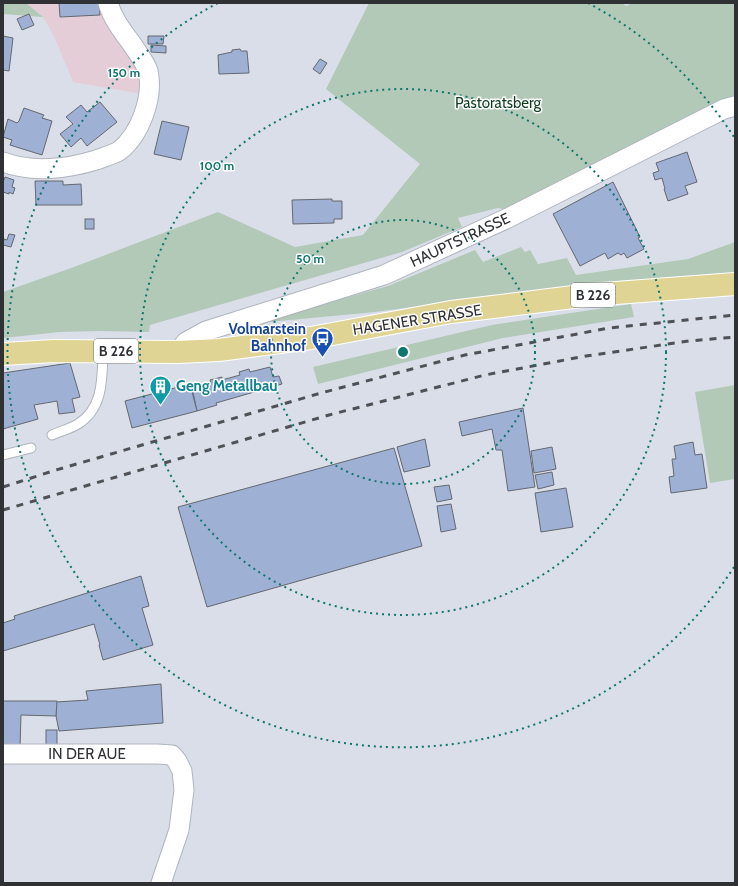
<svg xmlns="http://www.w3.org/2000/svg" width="738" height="886" font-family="Cabin,sans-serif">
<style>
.commercial{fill:#e5cdd8}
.green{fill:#b2c9b8}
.building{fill:#9eb0d4;stroke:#646870}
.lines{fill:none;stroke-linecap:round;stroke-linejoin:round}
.service-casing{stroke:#afb4bd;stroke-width:11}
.minor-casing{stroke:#afb4bd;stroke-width:21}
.primary-casing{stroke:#fff;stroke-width:24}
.service{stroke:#fff;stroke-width:9}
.minor{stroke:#fff;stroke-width:19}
.primary{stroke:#e0d495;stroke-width:22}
.rail{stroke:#4f5156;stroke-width:3;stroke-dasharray:7 7;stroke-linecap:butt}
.ring{fill:none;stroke:#0f766e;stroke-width:2;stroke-dasharray:2 4}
.labels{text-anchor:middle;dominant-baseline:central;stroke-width:3;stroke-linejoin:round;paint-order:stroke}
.shield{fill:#fff;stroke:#6d6f72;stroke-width:1}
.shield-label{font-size:14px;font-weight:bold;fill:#2f3135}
.park-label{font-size:15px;fill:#113e23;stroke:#fff}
.street-label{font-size:15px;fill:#2f3135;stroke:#fff}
.transit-label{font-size:15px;font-weight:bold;fill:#164399;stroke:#fff;text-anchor:end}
.culture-label{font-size:15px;font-weight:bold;fill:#0d838f;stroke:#fff;text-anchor:start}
.centre{fill:#0f766e;stroke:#fff;stroke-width:2}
.ring-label{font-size:12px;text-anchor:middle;font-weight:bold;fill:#0f766e;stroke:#fff;stroke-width:3;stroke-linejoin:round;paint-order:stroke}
</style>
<rect width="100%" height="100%" fill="#dadee8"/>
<path class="commercial" d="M26,3h78l32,45 6,46 -69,-12 -19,-46 -11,-19z"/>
<g class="green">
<path d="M3,3h23l17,14 -40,-3z"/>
<path d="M369,3h253l4,3 7,-3h102v96l-227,111 -10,-2 -40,10 4,9 -60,25 -252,73 -1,7 -50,-1 -39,1 -57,6v-46l71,-25 144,-55 77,35 68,-12 57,-71 -94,-75z"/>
<path d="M735,242v36l-314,28 -46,6 -106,10 -35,10 7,-5 147,-41 87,-36 8,12 38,-15 4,5 5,-2 8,14 29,-6 9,17 112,-16z"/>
<path d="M631,304l3,13 -131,21 -185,46 -5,-17 179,-42z"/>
<path d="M735,385v94l-25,4 -15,-91z"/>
</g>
<g class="building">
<path d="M59,3h40l1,12 -40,2z"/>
<path d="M29,14l5,11 -12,5 -5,-11z"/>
<path d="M3,32v4l10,2 -4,33 -6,-1z"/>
<path d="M148,36h16l-1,8h-15z"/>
<path d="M151,45l15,1v7l-15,-1z"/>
<path d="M240,49l1,2h6l2,22 -30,1 -1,-19 14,-3v-2z"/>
<path d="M320,59l7,4 -7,11 -7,-5z"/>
<path d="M100,102l17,20 -30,24 -6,-8 -10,9 -11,-13 13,-10 -7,-7 15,-12 6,7z"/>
<path d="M24,108l20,7 -2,3 10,3 -10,34 -32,-10 2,-5 -9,-3 5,-18 9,4 2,-2z"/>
<path d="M162,121l27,6 -8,33 -27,-6z"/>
<path d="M687,152l10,30 -12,4 3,8 -20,7 -4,-12h1l-3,-11 -7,2 -2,-7 6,-2 -3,-8z"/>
<path d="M5,177l9,3 -2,7 3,1 -2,6 -4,-2v2l-6,-2v-10z"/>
<path d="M35,181h28v4l18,-1 1,21h-46z"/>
<path d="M613,182l27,55 -2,1 6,11 -17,9 -3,-5 -3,2 -3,-2 -10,6 -3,-6 -25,13 -27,-52z"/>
<path d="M332,199v2h10v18h-8v4l-41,1 -1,-24z"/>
<rect x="85" y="219" width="9" height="10"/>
<path d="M9,234l6,1 -4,12 -8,-2 1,-6 3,1z"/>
<path d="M70,363l10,34 -8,2 3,13 -16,2 -2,-13 -23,4 4,14 -35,10v-56z"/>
<path d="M270,367l3,10 6,-1 3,8 -66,19 1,2 -20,6 -5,-23 19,-5 -1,-3 12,-3v3l18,-5 -1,-3 10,-3 1,3z"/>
<path d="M190,384l7,27 -65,17 -7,-27z"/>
<path d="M523,408l12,79 -27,4 -6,-41h-6l-4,-21 -30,7 -3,-14z"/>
<path d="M425,439l5,27 -26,6 -7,-25z"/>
<path d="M693,442l2,13 7,-1 5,34 -36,5 -2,-16 5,-1 -2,-17h4l-2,-13z"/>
<path d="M552,447l4,22 -22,4 -3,-22z"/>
<path d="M394,448l28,98 -215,61 -29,-100z"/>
<path d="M552,472l2,13 -16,4 -3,-14z"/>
<path d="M449,485l3,14 -15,3 -3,-15z"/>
<path d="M566,488l7,39 -32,5 -6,-39z"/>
<path d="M451,504l5,25 -15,3 -4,-26z"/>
<path d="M141,576l8,30 -7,2 11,37 -50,15 -4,-15h1l-6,-21 -91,27v-28l12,-4 -1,-3z"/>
<path d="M161,684l2,39 -104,8 -3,-15v-14l32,-2 -2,-9z"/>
<path d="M3,701h54l-1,15 -35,-1 -1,32h-17z"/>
<rect x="46" y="730" width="11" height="16"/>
</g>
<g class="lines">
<defs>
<g id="service">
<path d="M52,435c9,-4 18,-6 26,-11 26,-16 24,-47 25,-73"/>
<path d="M3,455l28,-7"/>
</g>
<g id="minor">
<path d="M3,162c29,11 64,7 93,-2 8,-3 16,-5 23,-9 21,-16 35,-54 29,-80 -3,-9 -9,-16 -14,-24 -10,-14 -21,-27 -26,-44"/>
<path d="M178,352l8,-10 20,-11 178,-56 124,-57 216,-109 11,-3"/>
<path d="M3,754h154l15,1 5,6 5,10 2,19 -5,40 -18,53"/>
</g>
<path id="primary" d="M3,354l51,-3 124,1 41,-2 92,-12 140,-26 50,-6 88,-11 146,-11"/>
</defs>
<use href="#service" class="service-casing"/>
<use href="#minor" class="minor-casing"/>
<use href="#primary" class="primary-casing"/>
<use href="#service" class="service"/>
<use href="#minor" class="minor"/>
<use href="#primary" class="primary"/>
<g class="rail">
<path d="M3,487l53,-17 265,-77 144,-38 144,-27 126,-13"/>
<path d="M3,510l326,-95 156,-40 101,-19 103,-15 46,-4"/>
</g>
</g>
<g class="ring">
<circle cx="403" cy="352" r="132"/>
<circle cx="403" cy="352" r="263"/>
<path d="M734 567A395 395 0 1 1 218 3M588 3A395 395 0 0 1 734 137"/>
</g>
<defs>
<symbol id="bus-pin" viewBox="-11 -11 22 30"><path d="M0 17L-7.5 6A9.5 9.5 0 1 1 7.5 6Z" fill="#1a4fb4" stroke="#fff"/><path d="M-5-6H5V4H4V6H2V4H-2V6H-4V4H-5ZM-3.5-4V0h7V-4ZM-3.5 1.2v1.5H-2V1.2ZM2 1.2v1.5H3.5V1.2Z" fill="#fff"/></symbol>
<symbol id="building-pin" viewBox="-11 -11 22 30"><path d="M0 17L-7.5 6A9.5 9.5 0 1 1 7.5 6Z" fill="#0f9aa8" stroke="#fff"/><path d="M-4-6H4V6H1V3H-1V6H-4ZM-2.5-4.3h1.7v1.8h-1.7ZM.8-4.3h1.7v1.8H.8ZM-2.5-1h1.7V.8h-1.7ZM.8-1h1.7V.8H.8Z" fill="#fff"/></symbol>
</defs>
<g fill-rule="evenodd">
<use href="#bus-pin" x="310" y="326" width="25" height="34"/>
<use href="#building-pin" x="148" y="374" width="25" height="34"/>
</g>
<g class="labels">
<g class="shield">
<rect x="571" y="283" width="44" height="24" rx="3"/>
<rect x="94" y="339" width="44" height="24" rx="3"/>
</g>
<g class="shield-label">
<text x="593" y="295">B 226</text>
<text x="116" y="351">B 226</text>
</g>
<g class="park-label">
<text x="498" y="103">Pastoratsberg</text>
</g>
<g class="street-label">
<text transform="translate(460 240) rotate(-25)">HAUPTSTRASSE</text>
<text transform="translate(417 320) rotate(-9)">HAGENER STRASSE</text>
<text x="87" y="754">IN DER AUE</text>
</g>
<g class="transit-label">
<text x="306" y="329">Volmarstein<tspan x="306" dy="17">Bahnhof</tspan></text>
</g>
<g class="culture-label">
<text x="176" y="386">Geng Metallbau</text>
</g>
</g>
<circle cx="403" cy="352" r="6" class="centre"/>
<g class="ring-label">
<text x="124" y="77">150 m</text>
<text x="217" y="170">100 m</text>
<text x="310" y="263">50 m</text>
</g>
<rect width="738" height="886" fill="none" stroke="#2f3135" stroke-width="8"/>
</svg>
